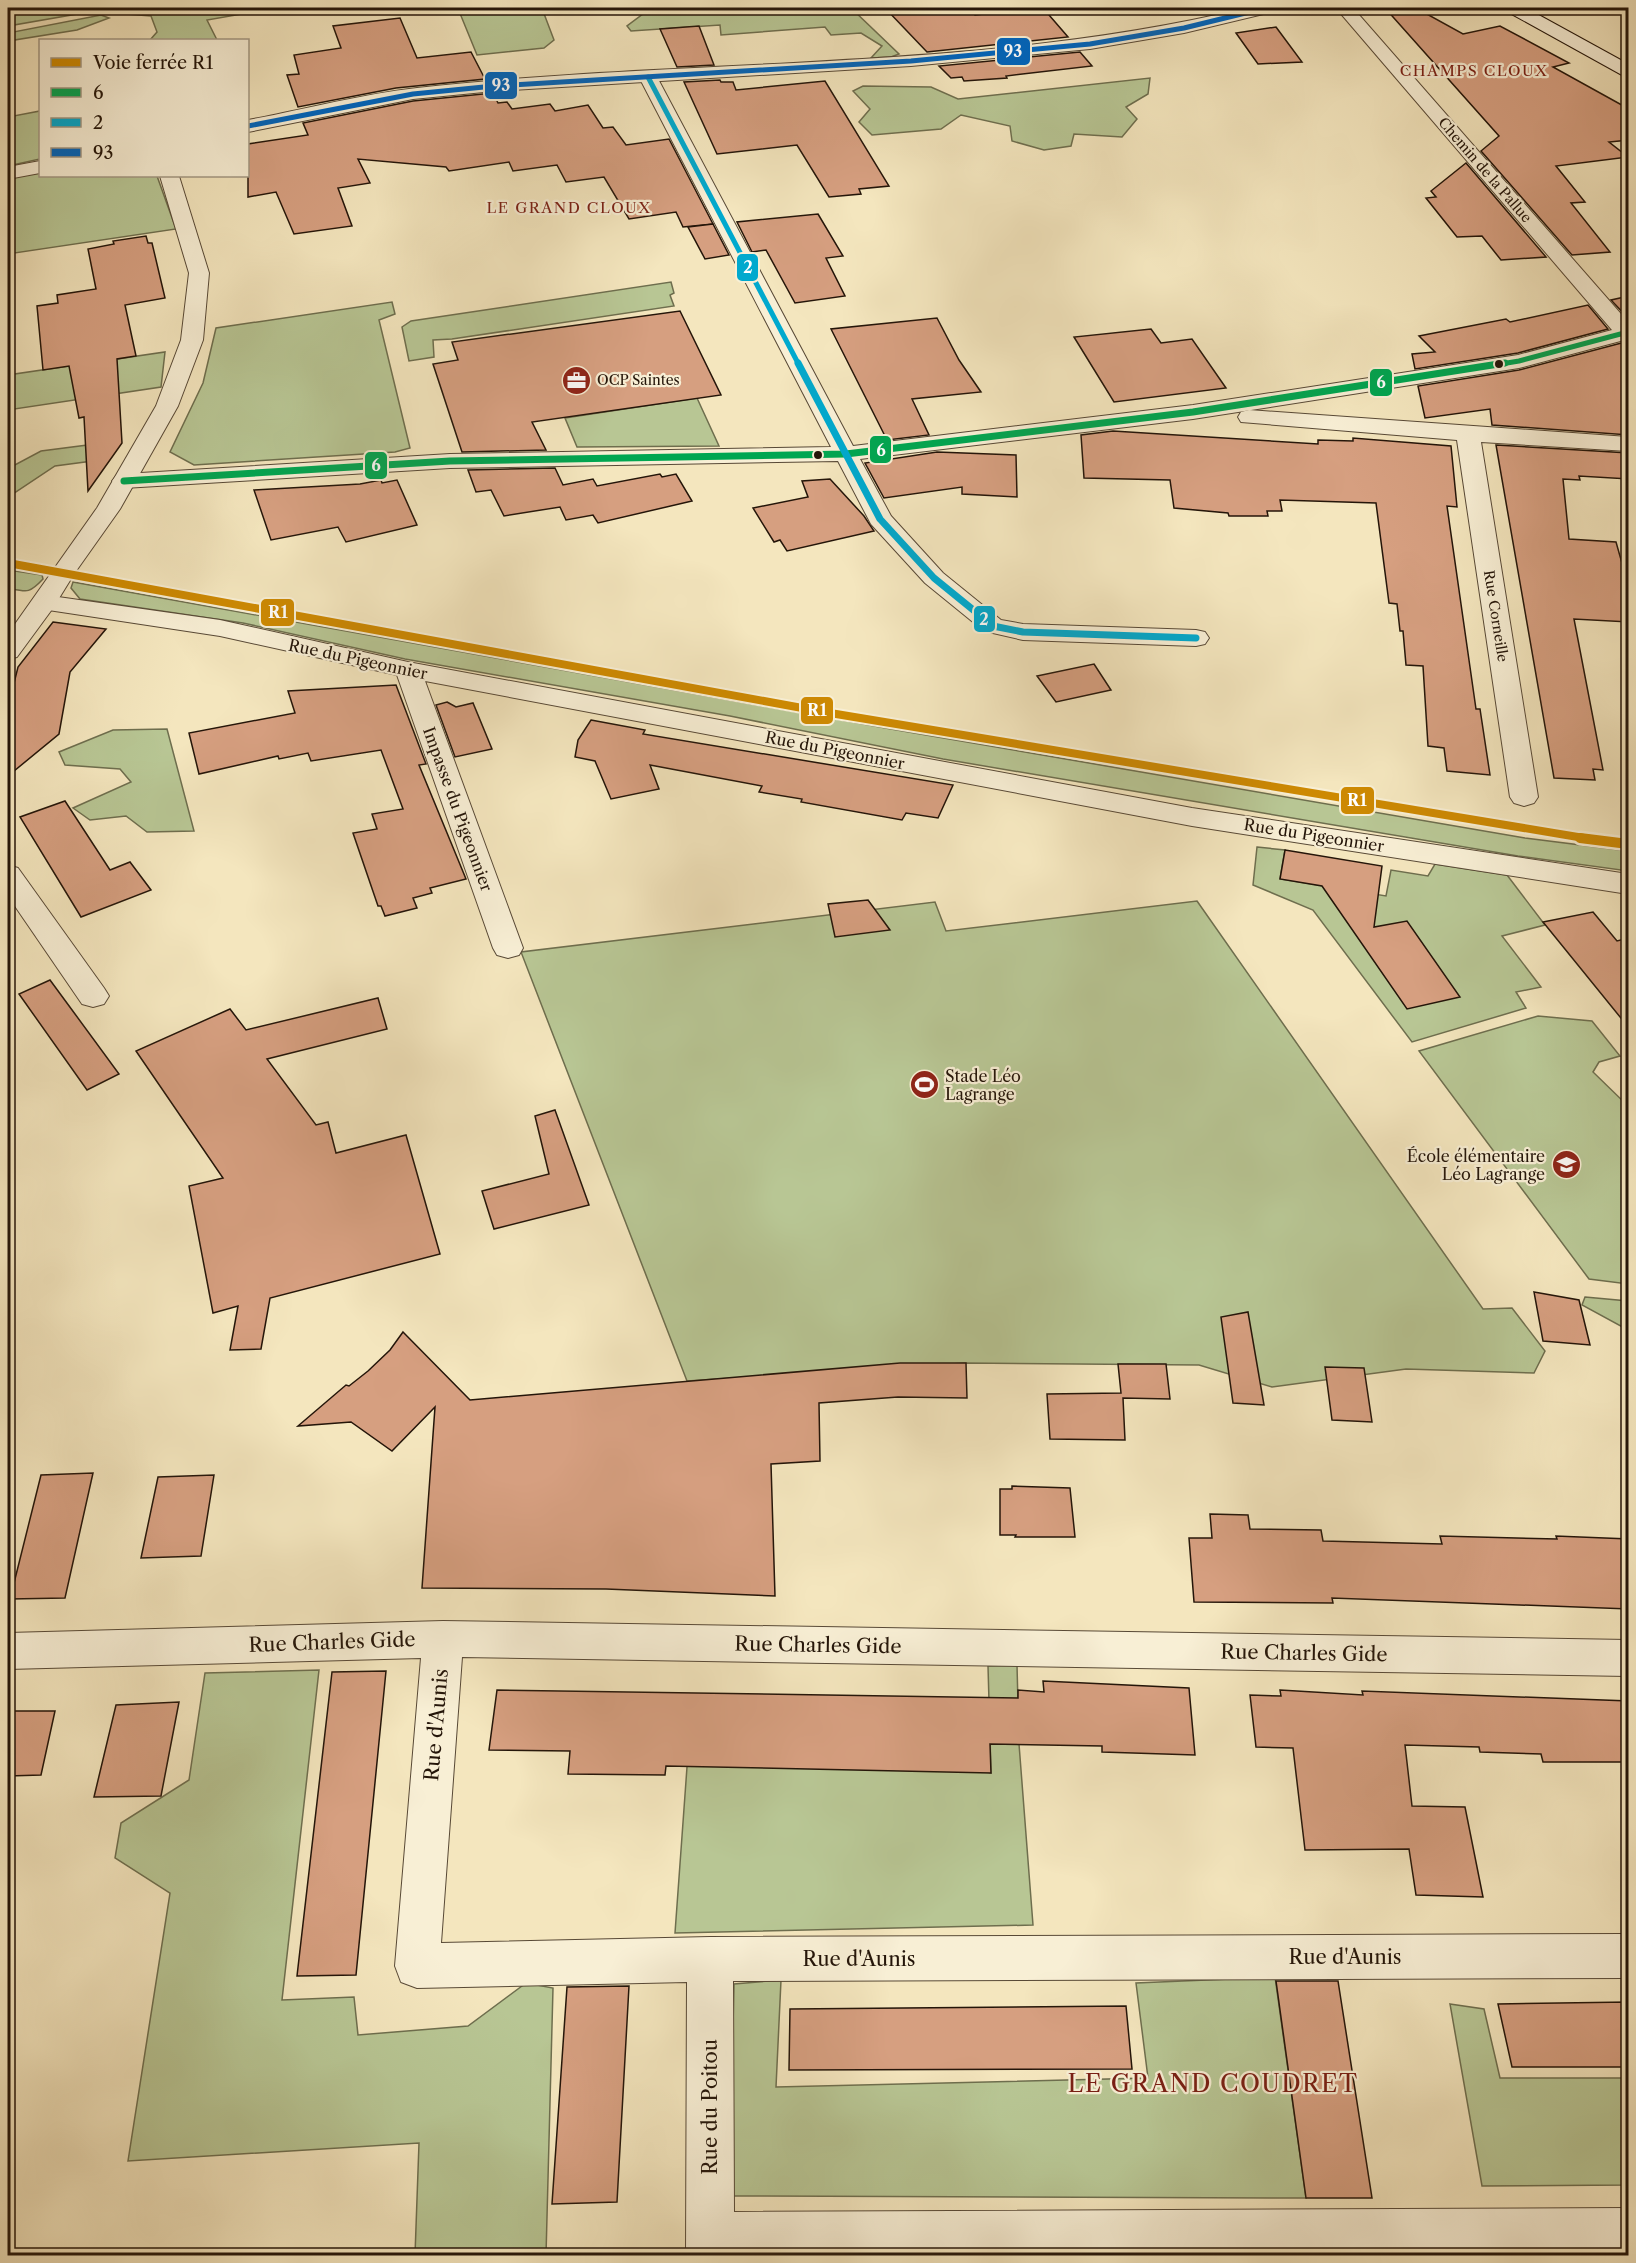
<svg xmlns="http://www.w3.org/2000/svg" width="1636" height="2263" font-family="'Libre Caslon Text',serif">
	<rect width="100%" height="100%" fill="#f4e6be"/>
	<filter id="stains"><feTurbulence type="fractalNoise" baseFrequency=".00333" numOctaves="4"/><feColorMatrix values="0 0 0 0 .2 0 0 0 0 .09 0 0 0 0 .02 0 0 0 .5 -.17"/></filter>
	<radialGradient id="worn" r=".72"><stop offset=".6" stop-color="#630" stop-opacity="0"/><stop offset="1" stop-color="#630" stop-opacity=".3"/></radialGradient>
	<g fill="#b8c694" stroke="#6e6e4e" stroke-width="1.5">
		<path d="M8,8H112L8,26Z"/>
		<path d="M146,8H276L207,20L217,40H150L157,32L151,16L126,14L123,11Z"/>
		<path d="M468,8L543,11L554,40L544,48L477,55L459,11Z"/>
		<path d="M651,8H851L899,54L891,57L871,58L882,46L861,33L831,35L825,27L721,35L720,25L631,31L627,26Z"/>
		<path d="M101,15L109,18L77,30L8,41V33Z"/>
		<path d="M1150,78L1148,94L1126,107L1137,119L1122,137L1074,134L1071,146L1044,150L1012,141L1010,126L961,115L941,129L872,135L859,122L870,109L853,91L863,86L931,87L958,99Z"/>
		<path d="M40,111V159L8,166V117Z"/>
		<path d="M40,172V176H157L176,229L8,254V178Z"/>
		<path d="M671,282L674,293L670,295L674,306L452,339L433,340L434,357L409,361L402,327L411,321Z"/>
		<path d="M392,302L395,314L379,320L410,448L395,452L194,465L170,452L203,383L216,328Z"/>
		<path d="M165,352L161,387L8,410V375Z"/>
		<path d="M697,398L719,446L577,447L565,418Z"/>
		<path d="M111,442L100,460L55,466L10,496L12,546L8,545V466H13L41,451Z"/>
		<path d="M8,570L42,575L43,579C29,594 27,592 8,588Z"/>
		<path d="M73,582L891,729L1525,838L1628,851V871L1518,856L943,759L730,716L405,659L243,623L80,599L71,588Z"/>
		<path d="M167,729L194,831L147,832L126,816L90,820L73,808L131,782L120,769L65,765L59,752L113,730Z"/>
		<path d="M1257,847L1285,850L1280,879L1386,896L1391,870L1428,876L1435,864L1507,875L1545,925L1502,936L1541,987L1516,992L1526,1008L1412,1042L1313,910L1253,885Z"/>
		<path d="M1197,901L1483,1309L1512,1308L1545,1351L1534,1373L1406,1369L1272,1387L1199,1365L966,1363L687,1381L521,952L935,902L946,931Z"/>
		<path d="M1538,1016L1592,1021L1620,1056L1599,1062L1593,1072L1628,1106V1284L1589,1279L1419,1051Z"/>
		<path d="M1585,1297L1628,1301V1330L1582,1305Z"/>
		<path d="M1017,1665L1019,1744L1033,1925L675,1933L692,1698L991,1773L988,1666Z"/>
		<path d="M319,1670L282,2000L354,1997L358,2035L468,2026L526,1983L553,1988L546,2255H415L419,2143L128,2161L170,1893L115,1858L121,1823L189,1780L205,1673Z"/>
		<path d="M1275,1977L1306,2198L729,2196L734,1984L781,1980L776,2087L1148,2078L1136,1983Z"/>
		<path d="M1450,2004L1484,2009L1500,2078H1628V2185L1482,2186Z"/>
	</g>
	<g fill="#d69f80" stroke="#241509" stroke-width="1.5">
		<path d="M885,8H970L975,15L1043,8L1068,37L927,52Z"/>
		<path d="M1385,8H1416L1463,34L1500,26L1569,63L1553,67L1629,109V140L1609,142L1628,157L1556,166L1585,202L1571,203L1610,252L1572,255L1481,151L1499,136Z"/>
		<path d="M400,18L417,58L471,52L485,79L396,88L298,107L287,75L299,74L294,55L341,48L333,26Z"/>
		<path d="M699,26L714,65L677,67L660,29Z"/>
		<path d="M1276,27L1302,62L1258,64L1236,33Z"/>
		<path d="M1080,52L1092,66L1006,76L1007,78L964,81L962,77L951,78L939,66Z"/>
		<path d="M720,80L721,82H733L736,90L825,81L889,186L859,189L861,194L829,197L797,145L717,154L684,82Z"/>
		<path d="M493,93L498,103L507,102L512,109L550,104L555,111L588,105L603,128L613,127L626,145L669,139L713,224L683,227L676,212L629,219L604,177L566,182L557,165L513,171L509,162L449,171L446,167L358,159L370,183L338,188L352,226L294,234L276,192L248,197V144L308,135L303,123L413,101Z"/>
		<path d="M1466,163L1546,257L1501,260L1482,236L1457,237L1426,198L1436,197L1431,191Z"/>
		<path d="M818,214L843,256L826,258L845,296L795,303L766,250L752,252L737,222Z"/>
		<path d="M713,224L729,255L705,259L688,227Z"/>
		<path d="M146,236L148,243H152L165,298L125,305L136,356L117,359L122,443L88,491L84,417L79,418L69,366L43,370L37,306L58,303L57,295L96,289L88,249L114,244L113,241Z"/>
		<path d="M1629,296V319L1611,300Z"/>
		<path d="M1588,305L1608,329L1518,353L1415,369L1412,354L1435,352L1419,336L1506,319L1510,322Z"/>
		<path d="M680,311L721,395L532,422L546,450L462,452L433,364L458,360L452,342Z"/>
		<path d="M937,318L959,360L981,392L912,399L929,435L887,440L831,329Z"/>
		<path d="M1151,329L1161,343L1192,339L1226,388L1114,402L1074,337Z"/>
		<path d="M1629,341V435L1492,425L1490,409L1425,418L1418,386L1519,370Z"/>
		<path d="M1113,431L1318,444V440L1353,441V438L1451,446L1457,507L1447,506L1476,709H1480L1490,775L1447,771L1444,748L1428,746L1423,666L1406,665L1403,631H1400L1397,604L1389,603L1376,503L1280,500L1282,511H1267L1268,516H1229L1228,513L1174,508L1170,480L1084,478L1081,435Z"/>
		<path d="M1496,445L1629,453V479L1579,476L1580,480L1563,479L1569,539L1616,542L1629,588V622L1574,619L1603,770L1593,769L1595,780L1554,778Z"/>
		<path d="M937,452L1016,455L1017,497L962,494V487L884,498L865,463Z"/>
		<path d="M555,468L563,485L593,479L597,486L660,474L662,477L676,474L692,501L598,523L593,515L566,520L560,507L504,516L491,490L476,492L468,470Z"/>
		<path d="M830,479L864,516L874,531L787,551L780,540L774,542L753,508L808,497L802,481Z"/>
		<path d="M381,480L382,483L397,480L417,525L346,542L338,527L271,540L254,490L360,484Z"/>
		<path d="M53,622L106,629L70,672L59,734L8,776V707L18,667Z"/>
		<path d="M1094,664L1111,690L1056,702L1037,676Z"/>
		<path d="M396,685L426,764L419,765L466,879L430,888L432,893L413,898L417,908L385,916L381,906H378L353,833L377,829L372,814L403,809L381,750L311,761L308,753L279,759L278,756L199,774L189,733L295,713L288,691Z"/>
		<path d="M447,702L456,707L473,703L492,749L455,757L436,705Z"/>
		<path d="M591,720L645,730L643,734L953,785L938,818L906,813L902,820L801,802L802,799L759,792L762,786L650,765L659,789L611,799L595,761L575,757L578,740Z"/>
		<path d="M65,801L110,870L130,862L151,890L81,917L20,817Z"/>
		<path d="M1285,850L1382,866L1374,927L1407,921L1460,997L1407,1009L1322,886L1280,879Z"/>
		<path d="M868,900L890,930L835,937L828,904Z"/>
		<path d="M1593,912L1617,941L1629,938V1028L1543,922Z"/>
		<path d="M50,980L75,1014L119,1074L87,1090L19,994Z"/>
		<path d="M378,998L387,1029L267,1059L316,1125L328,1122L336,1153L406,1135L440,1254L270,1298L261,1349L230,1350L238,1306L213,1313L189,1186L223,1178L136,1051L230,1009L246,1030Z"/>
		<path d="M555,1110L589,1205L494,1229L482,1191L549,1174L535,1116Z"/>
		<path d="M1534,1292L1579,1300L1590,1345L1543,1341Z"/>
		<path d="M1248,1312L1264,1405L1233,1403L1221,1317Z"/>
		<path d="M403,1332L470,1400L900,1363H966L967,1398L898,1397L819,1403L820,1461L771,1464L775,1596L606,1589L422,1588L435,1407L392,1451L351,1422L298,1426L346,1385L349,1386L368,1371L390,1350Z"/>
		<path d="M1118,1364H1166L1170,1399L1123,1398L1125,1440L1050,1439L1047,1394L1121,1393Z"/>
		<path d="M1325,1367L1364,1368L1372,1422L1332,1420Z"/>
		<path d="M93,1473L65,1598L10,1599L41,1475Z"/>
		<path d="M214,1475L201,1556L141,1558L158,1477Z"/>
		<path d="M1012,1486L1070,1488L1075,1537H1015L1016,1535H1000V1489H1012Z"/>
		<path d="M1210,1514L1248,1515L1250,1529L1321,1530L1323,1541L1442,1544L1440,1536L1557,1539L1556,1536L1629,1539V1609L1332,1598L1333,1603L1194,1602L1189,1538H1212Z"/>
		<path d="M386,1671L356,1975L297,1976L332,1672Z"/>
		<path d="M1043,1681L1189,1688L1195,1755L1102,1752V1746L990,1744L991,1773L666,1766L665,1775L568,1774L570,1751L489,1750L497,1690L1018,1698V1690L1044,1692Z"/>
		<path d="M1280,1690L1363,1695L1362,1691L1629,1701V1762H1543L1541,1754L1480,1752L1479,1747L1405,1745L1412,1806L1465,1807L1483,1897L1416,1895L1409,1849L1305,1850L1293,1748L1256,1747L1250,1695L1281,1696Z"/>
		<path d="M179,1702L161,1796L94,1797L116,1705Z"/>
		<path d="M8,1711H55L41,1775L8,1776Z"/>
		<path d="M1276,1981H1338L1372,2198H1306Z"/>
		<path d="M629,1986L617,2202L552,2204L567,1987Z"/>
		<path d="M1629,2002V2067H1512L1498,2004Z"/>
		<path d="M1126,2006L1132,2069L789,2070L790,2009Z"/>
	</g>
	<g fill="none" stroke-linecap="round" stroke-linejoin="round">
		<defs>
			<g id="minor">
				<path d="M1336,8H1353L1628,322V339L1519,368L1193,419L860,459L891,516L943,573L1001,620L1023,624L1196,630L1205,632L1209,638L1205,644L1196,646L1023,640L984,631L925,583L871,524L838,461L450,468L124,488L116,486L112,481L116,476L124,474L450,454L831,447L639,77L642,73H654L657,77L853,446L1193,405L1518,355L1612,330Z"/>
				<path d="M40,161V173L8,179V167Z"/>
				<path d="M1249,410L1628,437V451L1481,442L1538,797L1534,803L1524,806L1514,803L1510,797L1457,440L1241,422L1238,417L1241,412Z"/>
				<path d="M44,595L220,620L408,662L1192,808L1628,874V894L1192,826L425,681L523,948L519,955L508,958L497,955L493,948L397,675L220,636L35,608L31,603L35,598Z"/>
				<path d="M8,865L18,868L104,988L109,996L104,1004L93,1007L82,1004L8,896Z"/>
				<path d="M443,1621L1628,1640V1676L462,1657L441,1943L710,1937L1628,1934V1978L733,1981L734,2212L1628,2208V2256H686L687,1982L417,1988L401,1982L395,1966L421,1658L8,1669V1633Z"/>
			</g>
			<g id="tertiary">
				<path d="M1247,8H1275L1272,12L1184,33L1090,49L911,66L494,91L413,99L248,132V120C302,110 362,94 417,88C693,57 975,73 1247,8Z"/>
				<path d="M160,176H179L209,273L203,340L178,406L120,509L74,574L53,608L17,657L8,659V634L97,508L156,406L181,340L189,273Z"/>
			</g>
			<path id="secondary" d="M1505,8H1526L1628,64V76L1622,75L1508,12Z"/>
		</defs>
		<use href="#minor" stroke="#584936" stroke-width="2"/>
		<use href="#tertiary" stroke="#584936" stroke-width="2"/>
		<use href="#secondary" stroke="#241509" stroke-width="2"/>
		<use href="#minor" fill="#f8efd5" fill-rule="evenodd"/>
		<use href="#tertiary" fill="#f8efd5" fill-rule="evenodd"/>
		<use href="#secondary" fill="#f8efd5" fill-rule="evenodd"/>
		<defs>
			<path id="bus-1-far1" d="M1495,365L1519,361L1628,332"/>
			<path id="bus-1" d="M124,481L450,461L846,454L1193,412L1505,363"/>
			<path id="bus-2-far1" d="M648,77L799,365"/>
			<path id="bus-2" d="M798,363L880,519L934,578L993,626L1023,632L1196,638"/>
			<path id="bus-3" d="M248,126L413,94L494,86L911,61L1090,44L1184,28L1266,8"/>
		</defs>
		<use href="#bus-1-far1" stroke="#f8efd5" stroke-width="8"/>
		<use href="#bus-1" stroke="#f8efd5" stroke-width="10"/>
		<use href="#bus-2-far1" stroke="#f8efd5" stroke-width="8"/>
		<use href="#bus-2" stroke="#f8efd5" stroke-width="10"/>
		<use href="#bus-3" stroke="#f8efd5" stroke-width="8"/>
		<use href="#bus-1-far1" stroke="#00a651" stroke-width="5"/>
		<use href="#bus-1" stroke="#00a651" stroke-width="7"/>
		<use href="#bus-2-far1" stroke="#00a9ce" stroke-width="5"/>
		<use href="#bus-2" stroke="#00a9ce" stroke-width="7"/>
		<use href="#bus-3" stroke="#0065bd" stroke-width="5"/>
		<defs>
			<path id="rail-1-far1" d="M8,563L824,712L1590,839"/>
			<path id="rail-1" d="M1580,838L1628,844"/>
		</defs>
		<use href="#rail-1-far1" stroke="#f8efd5" stroke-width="12"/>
		<use href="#rail-1" stroke="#f8efd5" stroke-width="15"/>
		<use href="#rail-1-far1" stroke="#cd8902" stroke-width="8"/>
		<use href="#rail-1" stroke="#cd8902" stroke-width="10"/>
	</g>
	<defs>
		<symbol id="office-disc" viewBox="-11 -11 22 22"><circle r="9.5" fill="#8f2418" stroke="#f8efd5"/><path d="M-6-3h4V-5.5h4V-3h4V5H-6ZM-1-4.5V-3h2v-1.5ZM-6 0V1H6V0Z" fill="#fff"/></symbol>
		<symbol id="stadium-disc" viewBox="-11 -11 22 22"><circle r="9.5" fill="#8f2418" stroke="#f8efd5"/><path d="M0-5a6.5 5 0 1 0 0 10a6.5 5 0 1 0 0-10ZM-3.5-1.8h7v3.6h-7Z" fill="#fff"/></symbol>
		<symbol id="school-disc" viewBox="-11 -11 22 22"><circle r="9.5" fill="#8f2418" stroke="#f8efd5"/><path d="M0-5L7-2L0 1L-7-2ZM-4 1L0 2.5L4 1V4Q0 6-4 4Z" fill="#fff"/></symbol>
	</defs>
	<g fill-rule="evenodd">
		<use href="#office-disc" x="560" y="364" width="33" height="33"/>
		<use href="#stadium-disc" x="908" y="1068" width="33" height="33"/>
		<use href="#school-disc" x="1550" y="1148" width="33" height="33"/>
	</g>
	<g fill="#241509" stroke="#f8efd5" stroke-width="2">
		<circle cx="1499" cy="364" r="5"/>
		<circle cx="818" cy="455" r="5"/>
	</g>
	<g text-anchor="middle" stroke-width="4.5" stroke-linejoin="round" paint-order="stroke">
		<g font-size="14" fill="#241509" stroke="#f8efd5">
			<text transform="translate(1485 170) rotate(49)" y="5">Chemin de la Pallue</text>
			<text transform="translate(1496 616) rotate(81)" y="5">Rue Corneille</text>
		</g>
		<g font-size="14" fill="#241509" stroke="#f8efd5" text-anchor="start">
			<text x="597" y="385">OCP Saintes</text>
		</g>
		<g font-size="15" letter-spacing="1.5" fill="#7a1f14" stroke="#f8efd5">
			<text x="1474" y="76">CHAMPS CLOUX</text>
			<text x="569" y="213">LE GRAND CLOUX</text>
		</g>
		<g font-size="16" fill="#241509" stroke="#f8efd5">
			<text transform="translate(358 659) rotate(12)" y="6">Rue du Pigeonnier</text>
			<text transform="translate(835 750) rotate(11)" y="6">Rue du Pigeonnier</text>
			<text transform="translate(458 809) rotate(70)" y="6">Impasse du Pigeonnier</text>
			<text transform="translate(1314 835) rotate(9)" y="6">Rue du Pigeonnier</text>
		</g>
		<g font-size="16" fill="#241509" stroke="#f8efd5" text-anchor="start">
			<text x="945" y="1082">Stade Léo<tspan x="945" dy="18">Lagrange</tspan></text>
			<text x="1545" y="1162" text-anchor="end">École élémentaire<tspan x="1545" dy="18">Léo Lagrange</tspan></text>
		</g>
		<g font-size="20" fill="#241509" stroke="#f8efd5">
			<text transform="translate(332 1642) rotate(-2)" y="7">Rue Charles Gide</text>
			<text transform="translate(818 1645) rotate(1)" y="7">Rue Charles Gide</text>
			<text transform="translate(1304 1653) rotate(1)" y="7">Rue Charles Gide</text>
			<text transform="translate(436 1725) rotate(-85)" y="7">Rue d'Aunis</text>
			<text x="1345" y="1964">Rue d'Aunis</text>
			<text x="859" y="1966">Rue d'Aunis</text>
			<text transform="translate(710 2107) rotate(-90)" y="7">Rue du Poitou</text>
		</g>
		<g font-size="24" letter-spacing="1.5" fill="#7a1f14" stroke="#f8efd5">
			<text x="1213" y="2092">LE GRAND COUDRET</text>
		</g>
	</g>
	<g stroke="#f8efd5" stroke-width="2">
		<rect x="996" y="37" width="35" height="29" rx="6" fill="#0065bd"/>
		<rect x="484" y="71" width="34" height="29" rx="6" fill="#0065bd"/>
		<rect x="736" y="253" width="23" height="29" rx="6" fill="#00a9ce"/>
		<rect x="1369" y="368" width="24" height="29" rx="6" fill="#00a651"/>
		<rect x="869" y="435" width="23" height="29" rx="6" fill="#00a651"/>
		<rect x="364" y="451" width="24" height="29" rx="6" fill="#00a651"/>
		<rect x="260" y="598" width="35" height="29" rx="6" fill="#cd8902"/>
		<rect x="973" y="605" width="23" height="28" rx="6" fill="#00a9ce"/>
		<rect x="800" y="696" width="34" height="29" rx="6" fill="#cd8902"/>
		<rect x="1340" y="786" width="35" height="29" rx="6" fill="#cd8902"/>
	</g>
	<g font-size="16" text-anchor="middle" font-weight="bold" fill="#fff">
		<text x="1013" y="57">93</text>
		<text x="501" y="91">93</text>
		<text x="748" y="273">2</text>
		<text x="1381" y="388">6</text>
		<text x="881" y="456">6</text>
		<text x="376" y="471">6</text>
		<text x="278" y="618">R1</text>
		<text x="984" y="625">2</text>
		<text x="817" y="716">R1</text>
		<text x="1357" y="806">R1</text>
	</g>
	<rect width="1636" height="2263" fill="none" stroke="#f4e6be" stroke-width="30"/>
	<rect x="9" y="9" width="1618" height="2245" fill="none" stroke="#241509" stroke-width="3"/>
	<rect x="15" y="15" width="1606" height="2233" fill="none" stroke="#241509" stroke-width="1.5"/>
	<rect x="39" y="39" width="210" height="138" fill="#f8efd5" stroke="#a39883" stroke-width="1.5"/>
	<rect x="51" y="58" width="30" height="9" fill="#cd8902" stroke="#a39883" stroke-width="1.5"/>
	<text x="93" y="69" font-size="18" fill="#241509">Voie ferrée R1</text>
	<rect x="51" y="88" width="30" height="9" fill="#00a651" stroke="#a39883" stroke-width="1.5"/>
	<text x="93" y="99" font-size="18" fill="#241509">6</text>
	<rect x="51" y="118" width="30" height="9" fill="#00a9ce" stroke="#a39883" stroke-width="1.5"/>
	<text x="93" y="129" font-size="18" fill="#241509">2</text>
	<rect x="51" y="148" width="30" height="9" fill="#0065bd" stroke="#a39883" stroke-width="1.5"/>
	<text x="93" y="159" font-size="18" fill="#241509">93</text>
	<rect width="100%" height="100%" filter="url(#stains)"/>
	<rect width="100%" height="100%" fill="url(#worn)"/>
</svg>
